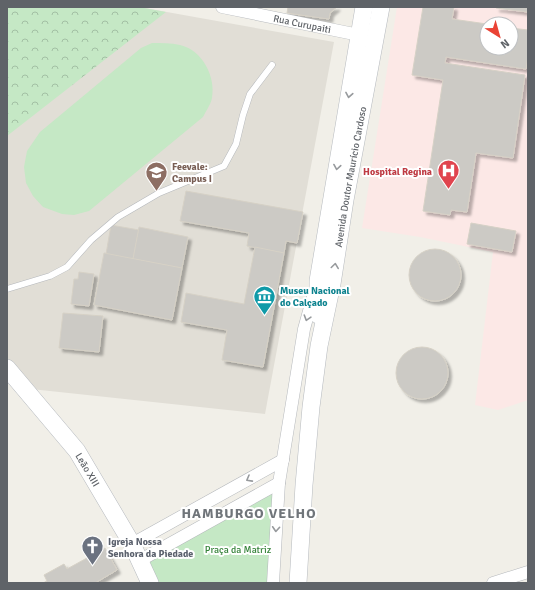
<svg xmlns="http://www.w3.org/2000/svg" width="535" height="590" font-family="Signika,sans-serif">
	<defs>
		<pattern id="forest-crowns" width="20" height="18" patternUnits="userSpaceOnUse"><rect width="20" height="18" fill="#c5e8c5"/><path d="M2 6a3 3 0 1 1 6 0M12 15a3 3 0 1 1 6 0" fill="none" stroke="#a3c0a4"/></pattern>
		<filter id="shadow"><feDropShadow dx="3.5" dy="3.5" stdDeviation="1" flood-color="#0004"/></filter>
	</defs>
	<rect width="100%" height="100%" fill="#f1efe8"/>
	<path fill="#e1ded6" d="M7,7H139L334,42L265,414L31,389L7,359Z"/>
	<path fill="#fce8e6" fill-rule="evenodd" d="M397,7H528V400L498,410L475,405L493,252L420,237L362,228ZM487,24H511V48H487Z"/>
	<g fill="#c5e8c5">
		<path d="M152,43C161,43 171,43 180,45C202,50 216,76 212,98C211,104 206,111 203,117L89,211L74,215L62,214L43,207L33,196L26,183L24,167L27,151L40,132L141,48Z"/>
		<path d="M275,489L271,583H154L144,563Z"/>
	</g>
	<path fill="url(#forest-crowns)" d="M7,7H139L166,12L7,136Z"/>
	<g fill="#cccac5" stroke="#d6d1c6" filter="url(#shadow)">
		<path d="M288,7H337L330,13L329,19L287,13Z"/>
		<path d="M423,7H454L452,19L487,24V48H511V28L528,30V56L526,69L446,57L445,63L525,75L513,158L476,153L467,212L451,210L450,215L423,211L443,80L412,75Z"/>
		<path d="M496,7H528V12L496,8Z"/>
		<path d="M186,191L303,212L297,243L286,241L284,253L247,246L249,233L180,221Z"/>
		<path d="M471,223L516,231L512,252L467,244Z"/>
		<path d="M111,225L139,230L133,259L106,254Z"/>
		<path d="M139,227L188,237L182,268L133,259Z"/>
		<path d="M255,247L284,253L263,367L222,360L227,330L181,322L186,293L244,304Z"/>
		<circle cx="435" cy="275" r="26"/>
		<path d="M104,253L182,268L172,320L94,305Z"/>
		<path d="M79,272L94,274L89,306L71,304L74,279H78Z"/>
		<path d="M63,313L103,316L99,352L59,348Z"/>
		<circle cx="422" cy="373" r="26"/>
		<path d="M105,548L117,570L95,583H43L47,581L44,575L64,564L67,569Z"/>
	</g>
	<g fill="none" stroke-linecap="round" stroke-linejoin="round">
		<defs>
			<path id="lane" d="M7,289L50,276L67,267L91,240L118,217L159,193L224,166L236,144L243,115L250,94L272,65"/>
			<g id="street">
				<path id="s1" d="M222,7L359,35"/>
				<path d="M132,544L283,460"/>
				<path d="M139,561L279,483"/>
				<path d="M273,583L279,483L304,329L314,293"/>
				<path d="M493,583L528,572"/>
			</g>
			<g id="secondary">
				<path d="M318,315V281L364,7"/>
				<path id="s2" d="M7,368L77,451L132,544L150,583"/>
				<path id="s3" d="M298,583L304,485L311,407L319,346L332,284L345,200L381,7"/>
			</g>
		</defs>
		<use href="#lane" stroke="#b5b8bc" stroke-width="7"/>
		<use href="#street" stroke="#b5b8bc" stroke-width="13"/>
		<use href="#secondary" stroke="#b6babf" stroke-width="18"/>
		<use href="#lane" stroke="#fff" stroke-width="6"/>
		<use href="#street" stroke="#fff" stroke-width="12"/>
		<use href="#secondary" stroke="#fff" stroke-width="17"/>
	</g>
	<defs><path id="oneway-chevron" d="M-2-3.5L2.5 0L-2 3.5" fill="none" stroke-width="1.6" stroke-linecap="round" stroke-linejoin="round"/></defs>
	<g stroke="#979a9d">
		<use href="#oneway-chevron" transform="translate(349 95) rotate(100)"/>
		<use href="#oneway-chevron" transform="translate(337 167) rotate(99)"/>
		<use href="#oneway-chevron" transform="translate(335 266) rotate(-82)"/>
		<use href="#oneway-chevron" transform="translate(307 318) rotate(107)"/>
		<use href="#oneway-chevron" transform="translate(249 479) rotate(151)"/>
		<use href="#oneway-chevron" transform="translate(276 529) rotate(94)"/>
	</g>
	<defs>
		<symbol id="hospital-pin" viewBox="-11 -11 22 30"><path d="M0 17L-7.5 6A9.5 9.5 0 1 1 7.5 6Z" fill="#e0444e" stroke="#fff"/><path d="M-5-5h3v3.5h4V-5h3V5h-3V1.5h-4V5h-3Z" fill="#fff"/></symbol>
		<symbol id="university-pin" viewBox="-11 -11 22 30"><path d="M0 17L-7.5 6A9.5 9.5 0 1 1 7.5 6Z" fill="#8d6e63" stroke="#fff"/><path d="M0-5L7-2L0 1L-7-2ZM-4 1L0 2.5L4 1V4Q0 6-4 4Z" fill="#fff"/></symbol>
		<symbol id="museum-pin" viewBox="-11 -11 22 30"><path d="M0 17L-7.5 6A9.5 9.5 0 1 1 7.5 6Z" fill="#0f9aa8" stroke="#fff"/><path d="M0-6L6-3V-2H-6V-3ZM-5-1h2V3h-2ZM-1-1h2V3h-2ZM3-1h2V3H3ZM-6 4H6V6H-6Z" fill="#fff"/></symbol>
		<symbol id="church-pin" viewBox="-11 -11 22 30"><path d="M0 17L-7.5 6A9.5 9.5 0 1 1 7.5 6Z" fill="#6b7280" stroke="#fff"/><path d="M-1.2-6h2.4v3.5h3.3v2.4h-3.3V6h-2.4V-.1h-3.3v-2.4h3.3Z" fill="#fff"/></symbol>
	</defs>
	<g fill-rule="evenodd">
		<use href="#hospital-pin" x="436" y="158" width="25" height="34"/>
		<use href="#university-pin" x="144" y="160" width="25" height="34"/>
		<use href="#museum-pin" x="252" y="284" width="25" height="34"/>
		<use href="#church-pin" x="80" y="534" width="25" height="34"/>
	</g>
	<g text-anchor="middle" stroke-width="4" stroke-linejoin="round" paint-order="stroke">
		<g font-size="10" fill="#5f6368" stroke="#fff">
			<text dy="4" stroke="none"><textPath href="#s1" startOffset="82">Rua Curupaiti</textPath></text>
			<text dy="4" stroke="none"><textPath href="#s3" startOffset="410">Avenida Doutor Maurício Cardoso</textPath></text>
			<text dy="4" stroke="none"><textPath href="#s2" startOffset="130">Leão XIII</textPath></text>
		</g>
		<g font-size="10" font-weight="bold" fill="#785e54" stroke="#fff" text-anchor="start">
			<text x="172" y="170">Feevale:<tspan x="172" dy="12">Campus I</tspan></text>
		</g>
		<g font-size="10" font-weight="bold" fill="#be3a42" stroke="#fff" text-anchor="end">
			<text x="432" y="175">Hospital Regina</text>
		</g>
		<g font-size="10" font-weight="bold" fill="#0d838f" stroke="#fff" text-anchor="start">
			<text x="280" y="294">Museu Nacional<tspan x="280" dy="12">do Calçado</tspan></text>
		</g>
		<g font-size="10" font-weight="bold" fill="#5b616d" stroke="#fff" text-anchor="start">
			<text x="108" y="545">Igreja Nossa<tspan x="108" dy="12">Senhora da Piedade</tspan></text>
		</g>
		<g font-size="10" fill="#348238" stroke="#fff">
			<text x="238" y="553">Praça da Matriz</text>
		</g>
		<g font-size="14" font-weight="bold" letter-spacing="1" fill="#70757a" stroke="#fff">
			<text x="249" y="518">HAMBURGO VELHO</text>
		</g>
	</g>
	<rect width="535" height="590" fill="none" stroke="#5f6368" stroke-width="16"/>
	<g transform="translate(499 36) rotate(143)"><circle r="19" fill="#ffffff" stroke="#bfc1c3"/>
	<path d="M0-3L7 15L0 10L-7 15Z" fill="#ea4335"/>
	<text y="-6" font-size="11" font-weight="bold" text-anchor="middle" fill="#5f6368">N</text>
	</g>
</svg>
